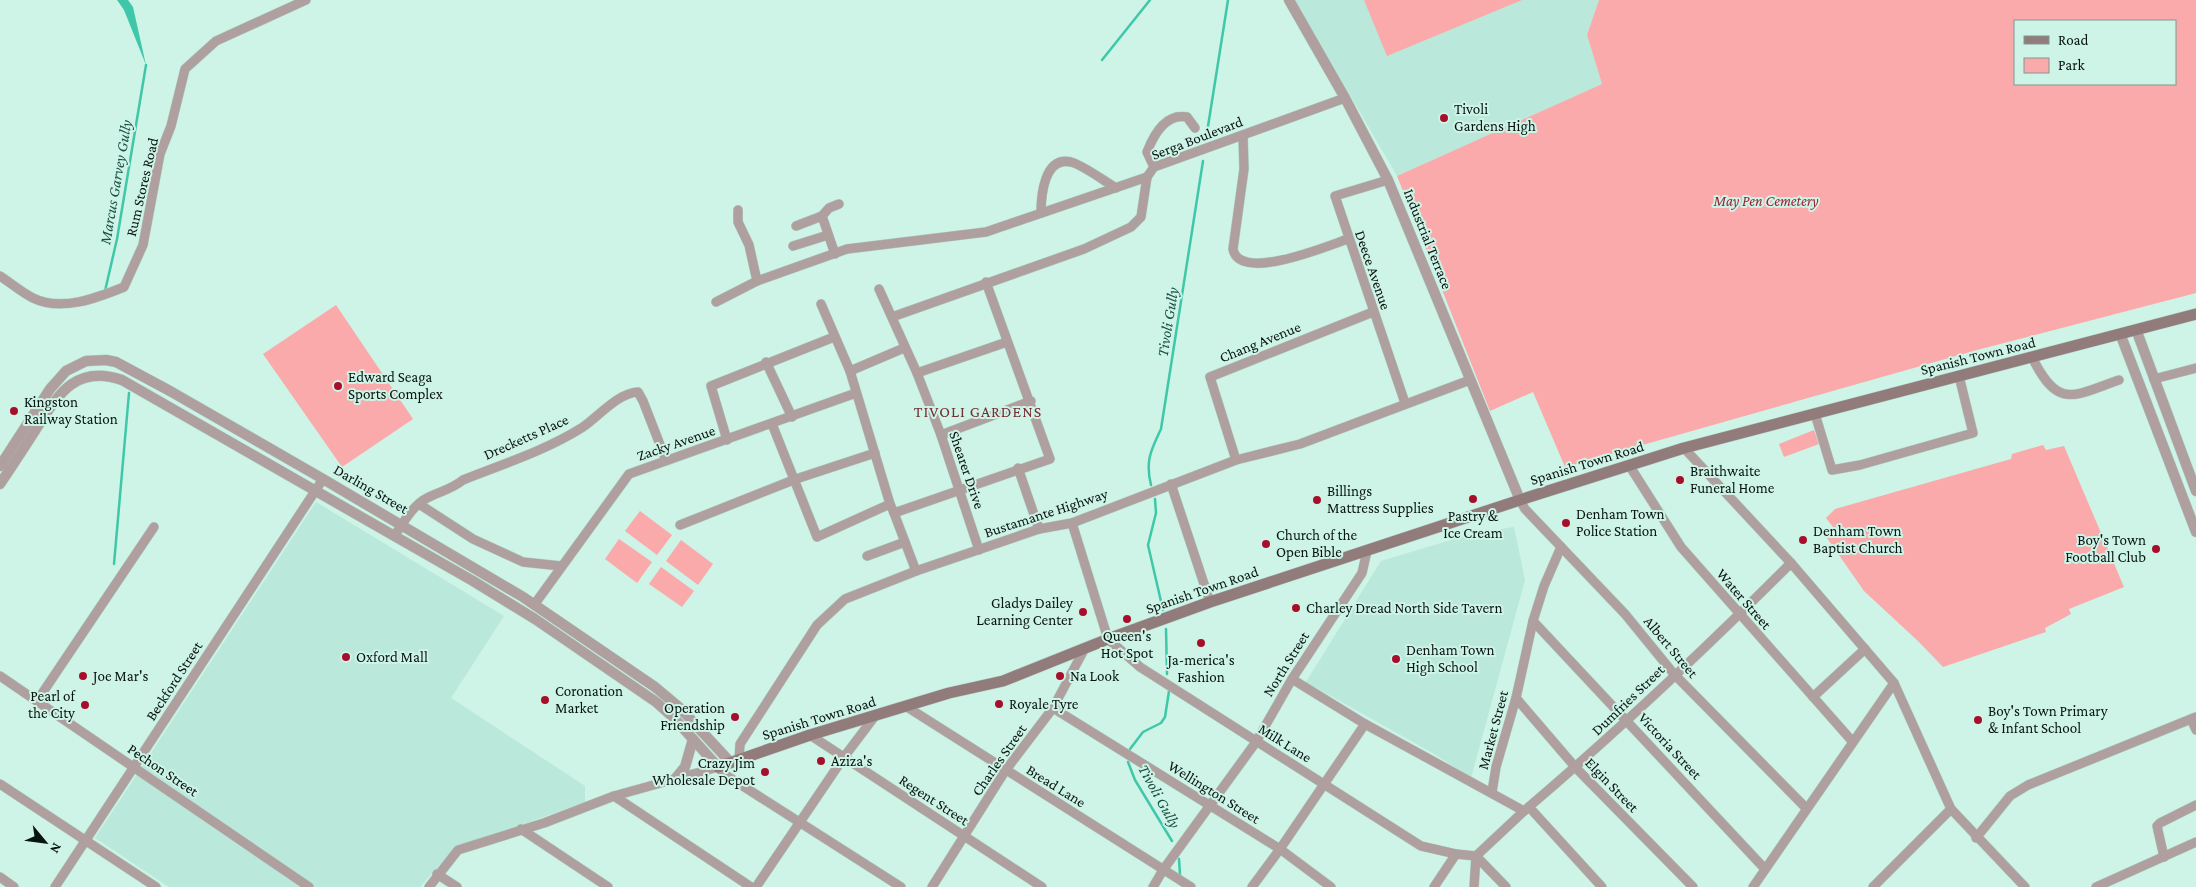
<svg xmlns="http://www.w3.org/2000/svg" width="2196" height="887" font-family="'Crimson Pro',serif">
	<rect width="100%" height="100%" fill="#cef3e7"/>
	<g fill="#bae8da">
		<path d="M1295,0H1599L1587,35L1602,84L1397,176Z"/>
		<path d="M316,502L504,616L451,698L585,786V802L454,849L420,887H169L95,838Z"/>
		<path d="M1514,527L1525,580L1471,778L1436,755L1306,682L1381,561L1471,534Z"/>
	</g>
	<g fill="#faaaaa" fill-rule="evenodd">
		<path d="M1364,0H1522L1387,56Z"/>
		<path d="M1599,0H2196V293L1977,350L1565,467L1533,392L1490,411L1397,176L1602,84L1587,35ZM2015,21H2175V84H2015Z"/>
		<path d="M336,305L413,419L342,467L263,354Z"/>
		<path d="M1814,430L1819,444L1784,457L1779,444Z"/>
		<path d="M2043,445L2046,450L2064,446L2124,587L2069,609L2071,614L2045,628L2046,632L1943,667L1919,642L1864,591L1827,538L1836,531L1826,518L1835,509L2011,459L2012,454Z"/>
		<path d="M640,511L672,535L657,555L625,531Z"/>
		<path d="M619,539L652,562L637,583L605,559Z"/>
		<path d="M681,540L713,564L698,585L666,561Z"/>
		<path d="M661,567L694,591L682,607L649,584Z"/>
	</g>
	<path fill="#3ec8a9" d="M117,0H128L133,7L146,65L124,10Z"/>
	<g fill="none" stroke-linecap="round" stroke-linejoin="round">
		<g stroke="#3ec8a9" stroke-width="2.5">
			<path d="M1102,60L1150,0"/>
			<path d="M1206,139L1228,0"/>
			<path d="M105,291L117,239L146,65"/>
			<path d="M1151,485C1145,461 1151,450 1161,429L1203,161"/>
			<path d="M1155,499L1156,513L1148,545L1163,610"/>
			<path d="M114,564L129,393"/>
			<path d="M1166,629L1167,674"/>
			<path d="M1130,749L1143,732L1161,723L1165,717L1169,691"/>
			<path d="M1128,762L1135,780L1172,841"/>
			<path d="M1179,859L1180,875"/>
		</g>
		<defs>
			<g id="minor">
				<path d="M1243,135L1244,169L1233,249C1239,283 1327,246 1348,239"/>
				<path d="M1154,167L1147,152C1154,134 1166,113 1187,117L1195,128"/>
				<path d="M1388,180L1335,196L1405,403"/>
				<path d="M738,210V222L749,245L757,281"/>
				<path d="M1041,213C1041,196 1044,156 1071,162C1083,165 1104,181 1116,188"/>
				<path d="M822,216L835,254"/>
				<path d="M796,226L822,216L829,208L839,204"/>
				<path d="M793,246L828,235"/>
				<path d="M0,276C11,283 21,292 33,298C61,312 97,298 124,287L143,245L160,154L171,126L185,69L216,41L306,0"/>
				<path d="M879,289L917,373L941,435L979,550"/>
				<path d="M716,302L757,281L847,249L986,232L1147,177"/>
				<path d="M821,304L850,371L890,504"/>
				<path d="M892,317L1084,249L1131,227L1141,217L1147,177L1154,167L1345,98"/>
				<path d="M2032,357C2058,410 2073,396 2119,380"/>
				<path d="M766,362L792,417"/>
				<path d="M850,371L904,348"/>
				<path d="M917,373L1007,342"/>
				<path d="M2154,379L2196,368"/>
				<path d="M1815,414L1832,470L1860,465L1973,433L1959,376"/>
				<path d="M772,424L817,537L890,504L894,513L1050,459L986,282"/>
				<path d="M941,435L1031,401"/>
				<path d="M727,440L711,386L834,337"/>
				<path d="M1684,448L1791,563L1894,683L1951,809L2025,887"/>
				<path d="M1236,460L1210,377L1373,312"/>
				<path d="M1629,465L1681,547L1852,741"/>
				<path d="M1018,468L1039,529"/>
				<path d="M1171,484L1210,602"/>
				<path d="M1520,500L1525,509L1625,614L1674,674L1806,808"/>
				<path d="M419,504L473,539L523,562L561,566"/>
				<path d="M894,513L916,571"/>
				<path d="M1072,523L1108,639L1140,667L1421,846L1456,854"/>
				<path d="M680,525L796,479L875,453"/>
				<path d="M395,535C403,523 413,505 427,498C439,492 452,489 463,480C503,464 547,450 583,427C599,416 618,393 638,392L643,401L666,460"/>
				<path d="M867,556L905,542"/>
				<path d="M534,605L629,474L856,393"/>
				<path d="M1533,621L1765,869"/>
				<path d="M0,676L309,887"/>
				<path d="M1292,679L1365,724L1524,811L1476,856L1474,887"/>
				<path d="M1813,697L1865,649"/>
				<path d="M1516,698L1576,768L1693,887"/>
				<path d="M37,701L154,527"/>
				<path d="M907,707L1191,887"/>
				<path d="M1053,708L1280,849L1331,887"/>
				<path d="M2191,719L2196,730"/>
				<path d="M810,735L1042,887"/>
				<path d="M739,760L740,744L817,625L845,599L916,571L1039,529L1072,523L1236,460L1300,444L1470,380"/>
				<path d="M0,784L156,887"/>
				<path d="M1492,792L1496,767L1516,698L1533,621L1544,586L1561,547"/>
				<path d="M614,796L751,887"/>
				<path d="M1529,807L1602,887"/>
				<path d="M1524,811C1617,732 1705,649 1791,563"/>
				<path d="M521,829L608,887"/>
				<path d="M1976,838L2010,796L2028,785L2196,717"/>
				<path d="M2164,857L2157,826L2160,823L2196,805"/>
				<path d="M437,874L457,887"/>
				<path d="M0,877L14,887"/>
				<path d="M55,887L323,479"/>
				<path d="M429,887L458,850L544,823L614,796L718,767L724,774L901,887"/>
				<path d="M756,887L844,757L875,716"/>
				<path d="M932,887L1005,771L1053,708L1085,648"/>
				<path d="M1153,887L1163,870L1256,742L1292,679L1362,573L1367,551"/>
				<path d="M1252,887L1280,849L1365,724"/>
				<path d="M1434,887L1456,854L1476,856L1506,887"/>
				<path d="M1753,887L1894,683"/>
				<path d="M1873,887L1951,809"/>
				<path d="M2096,887L2196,842"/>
			</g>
			<g id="tertiary">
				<path d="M1289,0L1345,98L1388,180L1520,500"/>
				<path d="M2137,332L2196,491"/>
				<path d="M2121,336L2196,532"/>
				<path d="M0,466L50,389L66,371L86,361L106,360L116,362L170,391L323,479L523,597L655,687L680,708L731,763"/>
				<path d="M0,484C12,466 24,448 36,429C58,395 75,364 122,380L473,581L535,619L656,702L674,718L718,767"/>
				<path d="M675,779L685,767L693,739"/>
			</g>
			<path id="secondary" d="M718,767L810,735L949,693L1003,681L1108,639L1210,602L1529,497L1684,448L2196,314"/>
		</defs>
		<use href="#minor" stroke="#aecfc5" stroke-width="10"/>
		<use href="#tertiary" stroke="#aecfc5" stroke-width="11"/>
		<use href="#secondary" stroke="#aecfc5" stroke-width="12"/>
		<use href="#minor" stroke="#af9f9f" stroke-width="9"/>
		<use href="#tertiary" stroke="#af9f9f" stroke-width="10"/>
		<use href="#secondary" stroke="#927b7b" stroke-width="11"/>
	</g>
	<g fill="#a70e2c" stroke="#cef3e7" stroke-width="2">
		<circle cx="1444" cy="118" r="5"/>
		<circle cx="338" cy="386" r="5"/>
		<circle cx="14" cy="411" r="5"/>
		<circle cx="1680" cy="480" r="5"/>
		<circle cx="1473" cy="499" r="5"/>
		<circle cx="1317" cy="500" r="5"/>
		<circle cx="1566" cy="523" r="5"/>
		<circle cx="1803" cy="540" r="5"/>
		<circle cx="1266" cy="544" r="5"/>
		<circle cx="2156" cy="549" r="5"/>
		<circle cx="1296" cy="608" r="5"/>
		<circle cx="1083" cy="612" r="5"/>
		<circle cx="1127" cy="619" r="5"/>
		<circle cx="1201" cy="643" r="5"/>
		<circle cx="346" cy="657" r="5"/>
		<circle cx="1396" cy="659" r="5"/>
		<circle cx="83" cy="676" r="5"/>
		<circle cx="1060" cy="676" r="5"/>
		<circle cx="545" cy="700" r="5"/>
		<circle cx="999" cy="704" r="5"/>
		<circle cx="85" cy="705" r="5"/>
		<circle cx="735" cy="717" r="5"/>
		<circle cx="1978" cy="720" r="5"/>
		<circle cx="821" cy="761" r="5"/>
		<circle cx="765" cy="772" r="5"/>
	</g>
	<g text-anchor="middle" stroke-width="4" stroke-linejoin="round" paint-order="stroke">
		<g font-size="15" fill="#071410" stroke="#cef3e7" text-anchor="start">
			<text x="1454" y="114">Tivoli<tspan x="1454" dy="17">Gardens High</tspan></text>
			<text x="348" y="382">Edward Seaga<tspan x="348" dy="17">Sports Complex</tspan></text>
			<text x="24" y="407">Kingston<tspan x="24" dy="17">Railway Station</tspan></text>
			<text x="1690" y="476">Braithwaite<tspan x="1690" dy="17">Funeral Home</tspan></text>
			<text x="1327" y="496">Billings<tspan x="1327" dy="17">Mattress Supplies</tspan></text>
			<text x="1576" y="519">Denham Town<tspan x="1576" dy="17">Police Station</tspan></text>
			<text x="1473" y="521" text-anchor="middle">Pastry &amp;<tspan x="1473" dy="17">Ice Cream</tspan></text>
			<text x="1813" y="536">Denham Town<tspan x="1813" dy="17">Baptist Church</tspan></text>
			<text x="1276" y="540">Church of the<tspan x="1276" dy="17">Open Bible</tspan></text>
			<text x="2146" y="545" text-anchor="end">Boy's Town<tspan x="2146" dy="17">Football Club</tspan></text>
			<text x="1073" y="608" text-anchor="end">Gladys Dailey<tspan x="1073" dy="17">Learning Center</tspan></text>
			<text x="1306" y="613">Charley Dread North Side Tavern</text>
			<text x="1127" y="641" text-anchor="middle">Queen's<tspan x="1127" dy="17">Hot Spot</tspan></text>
			<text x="1406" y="655">Denham Town<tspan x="1406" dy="17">High School</tspan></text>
			<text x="356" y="662">Oxford Mall</text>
			<text x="1201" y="665" text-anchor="middle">Ja-merica's<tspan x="1201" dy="17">Fashion</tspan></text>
			<text x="93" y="681">Joe Mar's</text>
			<text x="1070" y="681">Na Look</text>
			<text x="555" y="696">Coronation<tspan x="555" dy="17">Market</tspan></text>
			<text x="75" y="701" text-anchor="end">Pearl of<tspan x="75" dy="17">the City</tspan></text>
			<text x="1009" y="709">Royale Tyre</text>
			<text x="725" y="713" text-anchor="end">Operation<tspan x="725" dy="17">Friendship</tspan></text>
			<text x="1988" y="716">Boy's Town Primary<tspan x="1988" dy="17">&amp; Infant School</tspan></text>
			<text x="831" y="766">Aziza's</text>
			<text x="755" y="768" text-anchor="end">Crazy Jim<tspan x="755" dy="17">Wholesale Depot</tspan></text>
		</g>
		<g font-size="15" fill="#071410" stroke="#cef3e7">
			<text transform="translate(1197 138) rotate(-21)" y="5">Serga Boulevard</text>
			<text transform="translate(142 187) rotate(-77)" y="5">Rum Stores Road</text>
			<text transform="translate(1428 239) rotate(68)" y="5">Industrial Terrace</text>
			<text transform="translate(1373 270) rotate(71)" y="5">Deece Avenue</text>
			<text transform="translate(1260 342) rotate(-22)" y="5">Chang Avenue</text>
			<text transform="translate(1978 356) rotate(-14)" y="5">Spanish Town Road</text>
			<text transform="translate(526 437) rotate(-24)" y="5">Drecketts Place</text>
			<text transform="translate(676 443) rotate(-19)" y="5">Zacky Avenue</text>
			<text transform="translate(1587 463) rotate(-17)" y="5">Spanish Town Road</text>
			<text transform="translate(967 470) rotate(71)" y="5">Shearer Drive</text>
			<text transform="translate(371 489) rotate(30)" y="5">Darling Street</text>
			<text transform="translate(1046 513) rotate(-18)" y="5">Bustamante Highway</text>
			<text transform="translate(1202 590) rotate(-19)" y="5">Spanish Town Road</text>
			<text transform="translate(1744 599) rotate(49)" y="5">Water Street</text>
			<text transform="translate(1671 647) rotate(50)" y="5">Albert Street</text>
			<text transform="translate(1286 664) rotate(-58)" y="5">North Street</text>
			<text transform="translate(174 681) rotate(-57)" y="5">Beckford Street</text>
			<text transform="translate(1628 700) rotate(-44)" y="5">Dumfries Street</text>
			<text transform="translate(819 718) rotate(-17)" y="5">Spanish Town Road</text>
			<text transform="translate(1493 730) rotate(-75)" y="5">Market Street</text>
			<text transform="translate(1285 743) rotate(32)" y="5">Milk Lane</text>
			<text transform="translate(1670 746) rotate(47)" y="5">Victoria Street</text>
			<text transform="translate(999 760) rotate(-55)" y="5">Charles Street</text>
			<text transform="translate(163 770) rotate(34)" y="5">Pechon Street</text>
			<text transform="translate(1612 785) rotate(46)" y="5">Elgin Street</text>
			<text transform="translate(1056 786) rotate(32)" y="5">Bread Lane</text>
			<text transform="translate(1214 792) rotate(32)" y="5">Wellington Street</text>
			<text transform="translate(934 800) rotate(33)" y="5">Regent Street</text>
		</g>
		<g font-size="15" font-style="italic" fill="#9b2130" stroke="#cef3e7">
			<text x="1766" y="206">May Pen Cemetery</text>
		</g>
		<g font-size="16" font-style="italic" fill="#175042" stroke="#cef3e7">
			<text transform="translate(115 182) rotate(-80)" y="6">Marcus Garvey Gully</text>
			<text transform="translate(1167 322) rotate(-81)" y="6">Tivoli Gully</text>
			<text transform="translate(1160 796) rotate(61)" y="6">Tivoli Gully</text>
		</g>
		<g font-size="16" letter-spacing="1" fill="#752e32" stroke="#cef3e7">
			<text x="978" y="417">TIVOLI GARDENS</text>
		</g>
	</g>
	<rect x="2014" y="20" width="162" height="65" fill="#cef3e7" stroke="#7e9a91"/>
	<rect x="2024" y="36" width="25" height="8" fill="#927b7b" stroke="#7e9a91"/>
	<text x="2058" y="45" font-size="15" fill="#071410">Road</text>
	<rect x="2024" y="58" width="25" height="15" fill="#faaaaa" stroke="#7e9a91"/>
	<text x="2058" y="70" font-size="15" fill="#071410">Park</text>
	<g transform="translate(45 842) rotate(119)" stroke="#cef3e7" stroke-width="4" paint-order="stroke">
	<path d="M0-4L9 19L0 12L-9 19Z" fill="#071410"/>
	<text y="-8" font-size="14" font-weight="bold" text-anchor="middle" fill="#071410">N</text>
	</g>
</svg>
